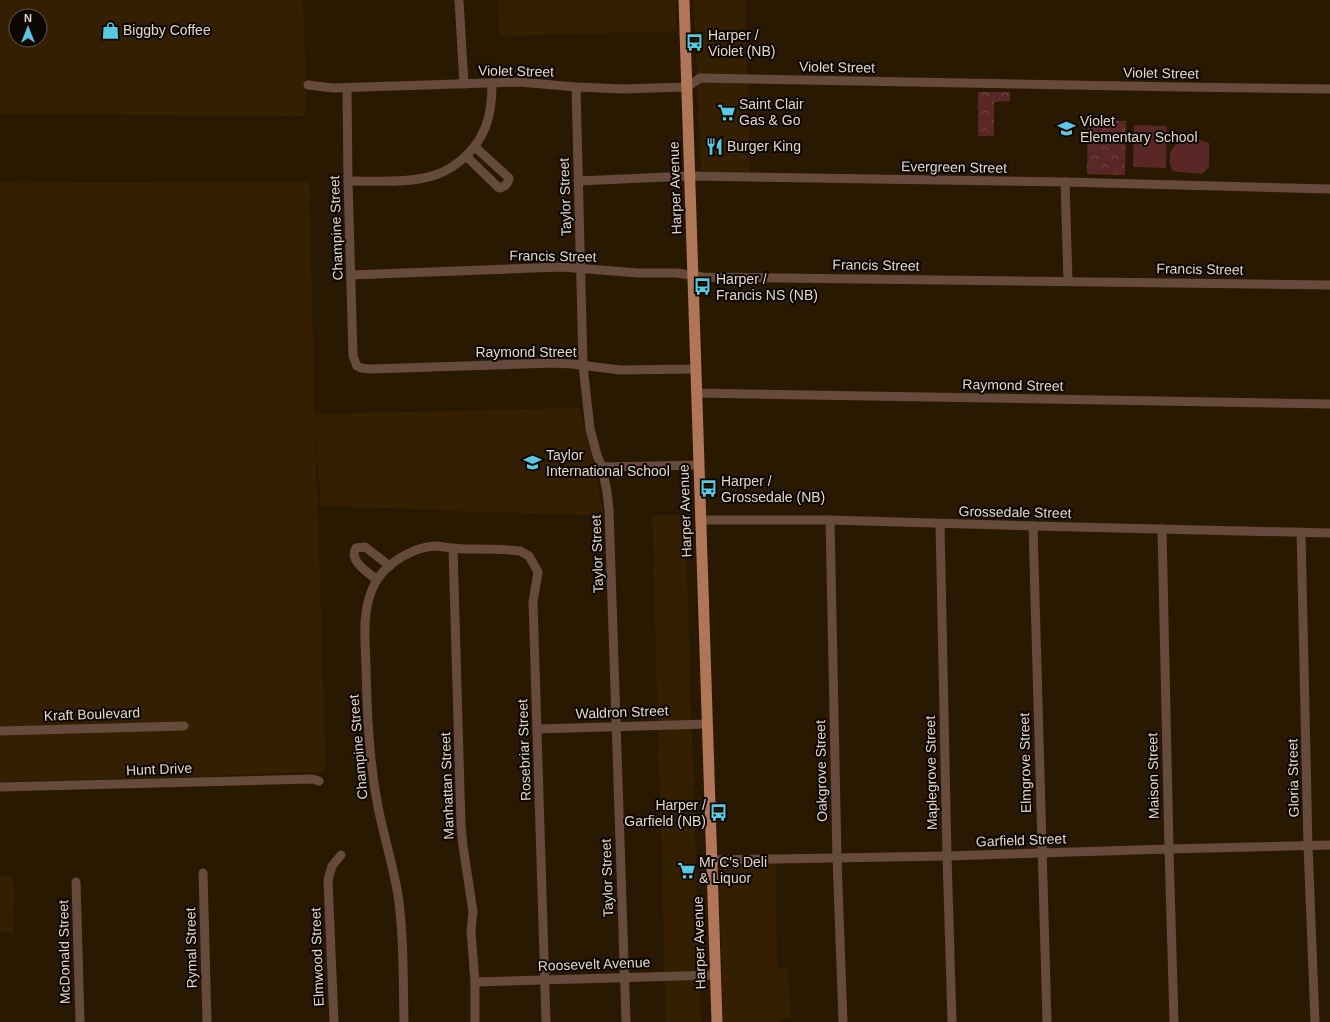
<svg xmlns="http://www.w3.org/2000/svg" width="1330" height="1022" font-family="Arial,sans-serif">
	<defs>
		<pattern id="forest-crowns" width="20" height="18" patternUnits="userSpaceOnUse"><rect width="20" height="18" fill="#5a2727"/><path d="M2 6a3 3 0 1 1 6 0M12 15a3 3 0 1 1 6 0" fill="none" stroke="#714645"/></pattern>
	</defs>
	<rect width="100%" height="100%" fill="#291900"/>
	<g fill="#341f00" fill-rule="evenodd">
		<path d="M0,0H303L306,80L305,116L0,114ZM16,16H40V40H16Z"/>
		<path d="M498,0H676L677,31L499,36Z"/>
		<path d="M694,0H745L750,172L701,171Z"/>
		<path d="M309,182L315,414L579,408L594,463L604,516L321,506L315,428L326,772L0,782V183Z"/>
		<path d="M652,515H685L701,1022H666Z"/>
		<path d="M776,863L777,967L788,968L791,1018L781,1019L780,1022H723L719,864Z"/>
		<path d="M0,876H13L14,932L0,933Z"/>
	</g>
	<g fill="#5a2727">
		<path d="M1134,125L1167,126L1166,168L1133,167Z"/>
		<path d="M1184,138H1194L1209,143V167L1202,174L1172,171C1167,154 1169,149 1184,138Z"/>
	</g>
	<g fill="url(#forest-crowns)">
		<path d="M978,92H1010V101L994,102V136H978Z"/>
		<path d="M1088,120L1126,121L1125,175L1087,174Z"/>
	</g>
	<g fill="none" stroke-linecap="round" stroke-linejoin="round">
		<g stroke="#664a3b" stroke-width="9">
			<path d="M459,0L464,84"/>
			<path d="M308,85L333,88L519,82L576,87L623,89L687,87L700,78L1180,87L1330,89"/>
			<path d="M576,87L583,365L590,429L597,455L602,467L607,492L609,510L626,1022"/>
			<path d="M347,88L348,181L353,356L357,366L361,368L370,369L553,363L572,364L620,370L696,369"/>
			<path d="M466,156L499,188C505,187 508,184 509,178L475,147"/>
			<path d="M348,181C373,181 399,183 424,178C451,173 475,153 485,128C491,114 492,98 492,83"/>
			<path d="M578,181L690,176L1065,182L1330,189"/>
			<path d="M1065,182L1068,281"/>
			<path d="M351,275L561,267L639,273H677L703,277L1330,285"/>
			<path d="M696,393L1330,404"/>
			<path d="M602,467L699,465"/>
			<path d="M700,520H830L1033,526L1330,533"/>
			<path d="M830,520L837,858L843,1022"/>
			<path d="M940,524L947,856L952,1022"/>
			<path d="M1033,526L1047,1022"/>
			<path d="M1162,529L1169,849L1174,1022"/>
			<path d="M1301,532L1308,846L1315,1022"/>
			<path d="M453,548L461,826L463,846L473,912L471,931L475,982V1022"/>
			<path d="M377,580C369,573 348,561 356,548L365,547L390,566"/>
			<path d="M537,729L708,724"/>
			<path d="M0,731L184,726"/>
			<path d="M0,787L312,779L319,781"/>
			<path d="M712,860L947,856L1169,849L1330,845"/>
			<path d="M203,873L207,1022"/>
			<path d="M76,882L80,1022"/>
			<path d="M475,982L715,975"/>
			<path d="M334,1022L328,880L332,866L341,855"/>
			<path d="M404,1022C403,980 404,937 398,895C393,865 384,837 378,807C369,760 367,713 366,666C365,637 361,606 377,580C388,562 414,547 435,546C441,546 447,548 453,548C459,549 465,549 471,549C487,549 504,549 520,551L529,556L538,572L533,602L546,1022"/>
		</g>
		<path stroke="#b07657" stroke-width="11" d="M684,0L717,1022"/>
	</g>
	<defs>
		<symbol id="shop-bare" viewBox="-9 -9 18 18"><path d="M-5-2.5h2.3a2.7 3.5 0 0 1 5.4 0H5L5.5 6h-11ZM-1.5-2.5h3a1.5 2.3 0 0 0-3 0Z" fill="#57c9e2" stroke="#0c0601" stroke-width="2.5" paint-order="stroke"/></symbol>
		<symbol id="bus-bare" viewBox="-9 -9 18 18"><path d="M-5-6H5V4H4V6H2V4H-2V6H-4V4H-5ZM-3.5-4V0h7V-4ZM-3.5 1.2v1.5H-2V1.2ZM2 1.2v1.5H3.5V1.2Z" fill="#57c9e2" stroke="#0c0601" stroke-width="2.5" paint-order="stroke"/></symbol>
		<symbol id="supermarket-bare" viewBox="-9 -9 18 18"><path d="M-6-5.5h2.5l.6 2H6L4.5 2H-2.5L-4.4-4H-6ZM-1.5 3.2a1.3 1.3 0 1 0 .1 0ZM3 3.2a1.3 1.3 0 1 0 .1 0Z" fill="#57c9e2" stroke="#0c0601" stroke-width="2.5" paint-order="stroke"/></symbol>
		<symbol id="school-bare" viewBox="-9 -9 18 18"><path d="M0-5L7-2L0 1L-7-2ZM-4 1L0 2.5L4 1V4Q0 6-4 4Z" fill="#57c9e2" stroke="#0c0601" stroke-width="2.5" paint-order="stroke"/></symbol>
		<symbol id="restaurant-bare" viewBox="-9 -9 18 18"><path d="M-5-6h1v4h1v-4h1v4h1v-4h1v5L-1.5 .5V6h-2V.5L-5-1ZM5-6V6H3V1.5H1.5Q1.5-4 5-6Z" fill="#57c9e2" stroke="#0c0601" stroke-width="2.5" paint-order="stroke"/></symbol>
	</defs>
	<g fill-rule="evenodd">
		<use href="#shop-bare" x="98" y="18" width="25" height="25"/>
		<use href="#bus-bare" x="682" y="30" width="25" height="25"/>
		<use href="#supermarket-bare" x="714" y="100" width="25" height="25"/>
		<use href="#school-bare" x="1054" y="116" width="25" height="25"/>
		<use href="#restaurant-bare" x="702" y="134" width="25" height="25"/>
		<use href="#bus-bare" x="690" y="274" width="25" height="25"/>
		<use href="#school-bare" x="520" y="450" width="25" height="25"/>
		<use href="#bus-bare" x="696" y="476" width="25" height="25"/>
		<use href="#bus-bare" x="706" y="800" width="25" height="25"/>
		<use href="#supermarket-bare" x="674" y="858" width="25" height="25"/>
	</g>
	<g text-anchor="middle" stroke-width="4" stroke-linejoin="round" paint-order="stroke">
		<g font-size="14" fill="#e1d6c7" stroke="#0c0601" text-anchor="start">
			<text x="123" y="35">Biggby Coffee</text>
			<text x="708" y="40">Harper /<tspan x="708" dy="16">Violet (NB)</tspan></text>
			<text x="739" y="109">Saint Clair<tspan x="739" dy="16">Gas &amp; Go</tspan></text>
			<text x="1080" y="126">Violet<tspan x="1080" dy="16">Elementary School</tspan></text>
			<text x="727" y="151">Burger King</text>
			<text x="716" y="284">Harper /<tspan x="716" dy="16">Francis NS (NB)</tspan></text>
			<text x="546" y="460">Taylor<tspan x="546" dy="16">International School</tspan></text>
			<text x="721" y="486">Harper /<tspan x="721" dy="16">Grossedale (NB)</tspan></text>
			<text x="706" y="810" text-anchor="end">Harper /<tspan x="706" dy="16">Garfield (NB)</tspan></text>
			<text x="699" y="867">Mr C's Deli<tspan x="699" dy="16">&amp; Liquor</tspan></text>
		</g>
		<g font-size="14" fill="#e1d6c7" stroke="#0c0601">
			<text transform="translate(837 67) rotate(1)" y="5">Violet Street</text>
			<text transform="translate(516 71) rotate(1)" y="5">Violet Street</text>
			<text transform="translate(1161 73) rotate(1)" y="5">Violet Street</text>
			<text transform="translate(954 167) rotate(1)" y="5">Evergreen Street</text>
			<text transform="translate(675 188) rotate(-92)" y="5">Harper Avenue</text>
			<text transform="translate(565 197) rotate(-92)" y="5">Taylor Street</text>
			<text transform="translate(336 228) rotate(-92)" y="5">Champine Street</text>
			<text transform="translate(553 256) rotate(1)" y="5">Francis Street</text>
			<text transform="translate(876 265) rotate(1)" y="5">Francis Street</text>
			<text transform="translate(1200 269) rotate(1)" y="5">Francis Street</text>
			<text x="526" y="357">Raymond Street</text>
			<text transform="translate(1013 385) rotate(1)" y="5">Raymond Street</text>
			<text transform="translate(685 511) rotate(-92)" y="5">Harper Avenue</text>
			<text transform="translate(1015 512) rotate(1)" y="5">Grossedale Street</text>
			<text transform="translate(597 554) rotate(-92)" y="5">Taylor Street</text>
			<text transform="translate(622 712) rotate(-2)" y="5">Waldron Street</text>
			<text transform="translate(92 714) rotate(-2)" y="5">Kraft Boulevard</text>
			<text transform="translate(358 747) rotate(-95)" y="5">Champine Street</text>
			<text transform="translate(524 750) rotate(-92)" y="5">Rosebriar Street</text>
			<text transform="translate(1025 763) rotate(-91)" y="5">Elmgrove Street</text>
			<text transform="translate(159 769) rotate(-2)" y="5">Hunt Drive</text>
			<text transform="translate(821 771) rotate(-91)" y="5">Oakgrove Street</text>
			<text transform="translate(931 773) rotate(-91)" y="5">Maplegrove Street</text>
			<text transform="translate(1153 776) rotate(-91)" y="5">Maison Street</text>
			<text transform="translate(1293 778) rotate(-91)" y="5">Gloria Street</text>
			<text transform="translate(447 786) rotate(-92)" y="5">Manhattan Street</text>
			<text transform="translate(1021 840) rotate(-2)" y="5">Garfield Street</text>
			<text transform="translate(607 878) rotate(-92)" y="5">Taylor Street</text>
			<text transform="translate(699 943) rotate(-92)" y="5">Harper Avenue</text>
			<text transform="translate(191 948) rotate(-91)" y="5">Rymal Street</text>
			<text transform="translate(64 952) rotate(-91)" y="5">McDonald Street</text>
			<text transform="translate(317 957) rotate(-92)" y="5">Elmwood Street</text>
			<text transform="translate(594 964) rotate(-2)" y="5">Roosevelt Avenue</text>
		</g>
	</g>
	<g transform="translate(28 28)"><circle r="19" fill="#0c0601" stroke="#615950"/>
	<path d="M0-3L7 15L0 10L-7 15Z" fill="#57c9e2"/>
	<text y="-6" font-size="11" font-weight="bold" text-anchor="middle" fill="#e1d6c7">N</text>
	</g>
</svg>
